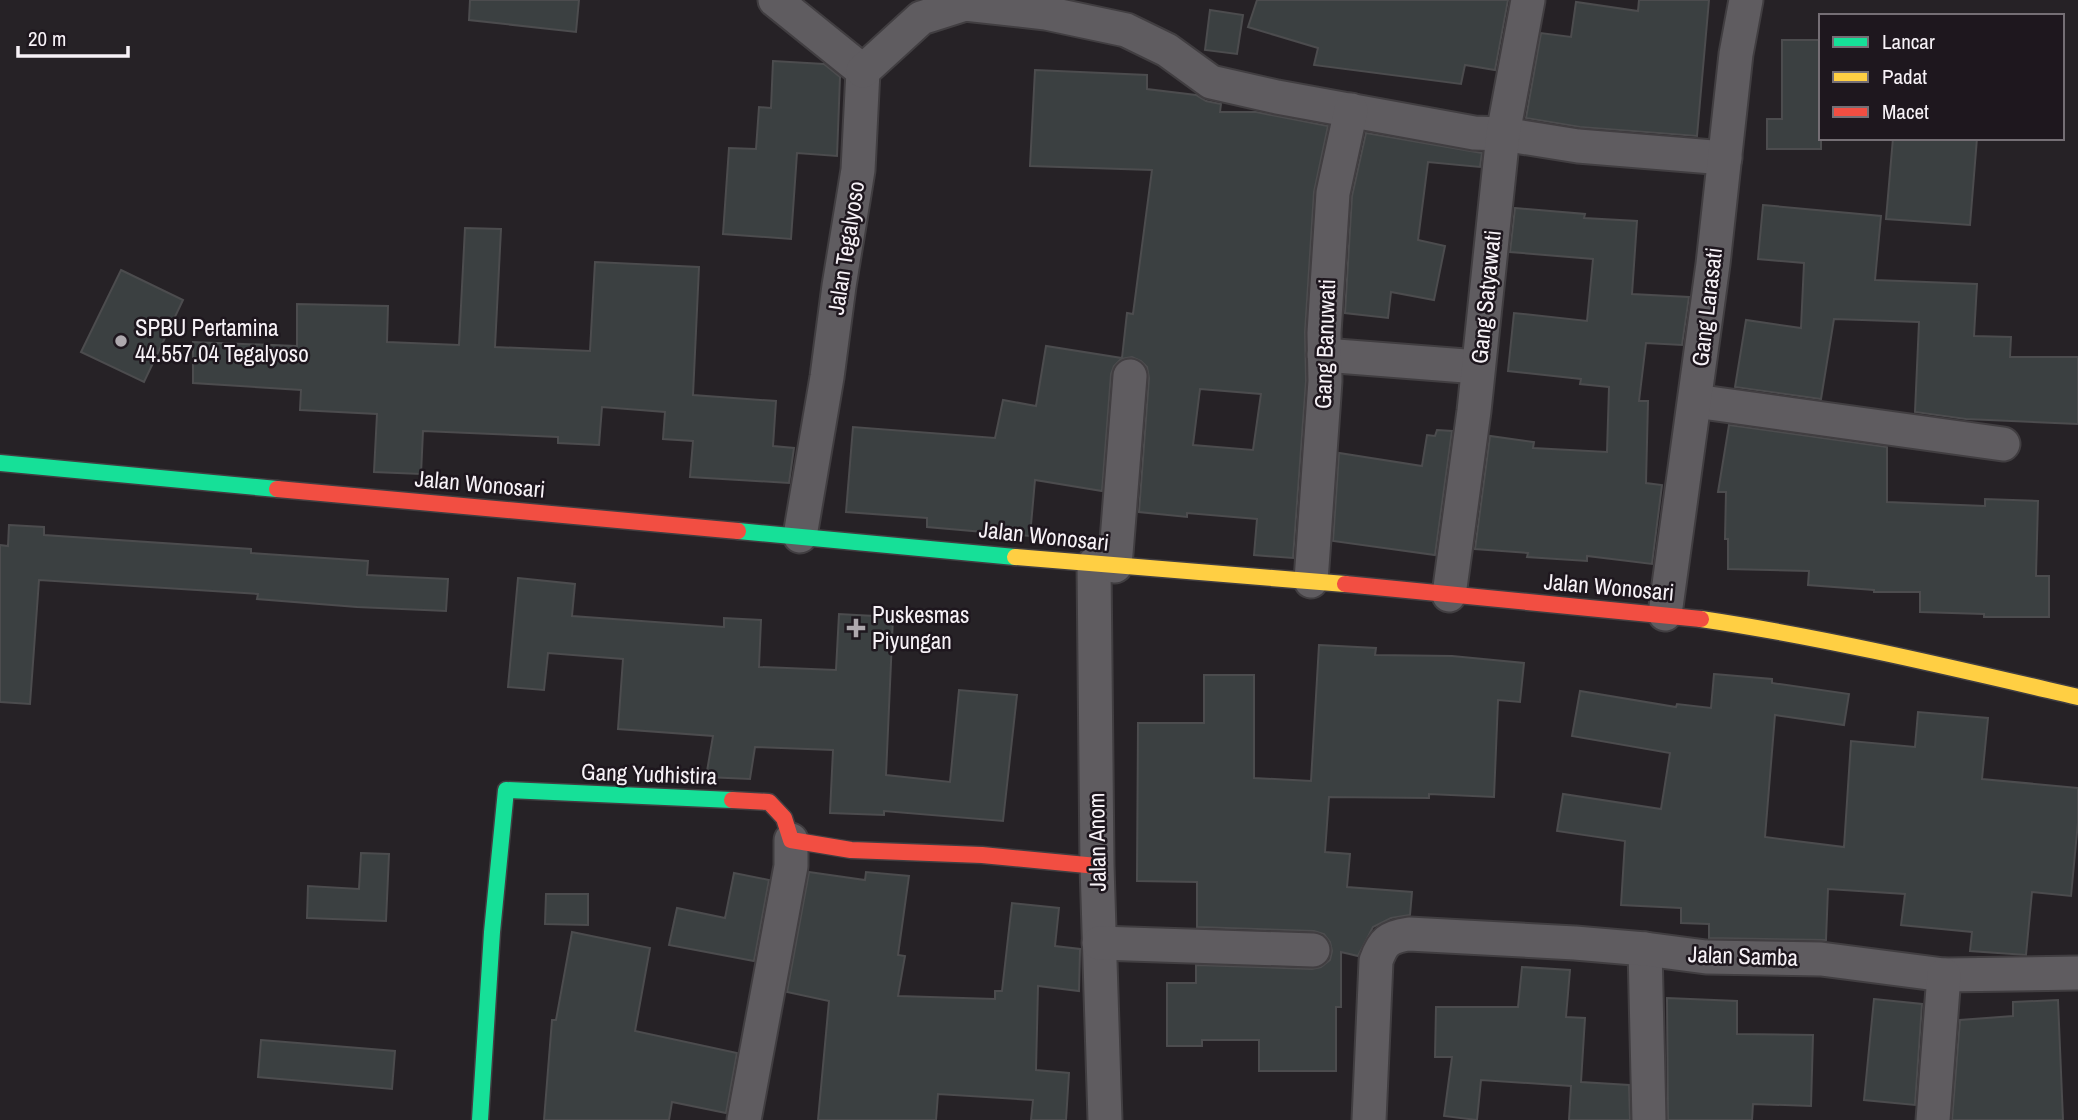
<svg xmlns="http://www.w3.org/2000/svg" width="2078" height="1120" font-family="'Archivo Narrow',sans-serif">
	<rect width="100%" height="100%" fill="#262226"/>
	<g fill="#3b4041" stroke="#4c4c4e" stroke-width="2" fill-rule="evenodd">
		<path d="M470,0H579L576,32L469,20Z"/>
		<path d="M1257,0H1508L1495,70L1465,65L1461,84L1314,65L1318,48L1248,27Z"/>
		<path d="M1639,0H1709L1697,136L1580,127L1526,118L1541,33L1571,37L1576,2L1638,11Z"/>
		<path d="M1210,10L1243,15L1237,54L1205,50Z"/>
		<path d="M1782,40H1821V149H1767V119H1782Z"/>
		<path d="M773,61L824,64L840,77L837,156L797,153L791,239L723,234L729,148L756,149L759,107L771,108Z"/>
		<path d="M1035,70L1147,75V89L1196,95L1206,101L1221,104L1220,112H1256L1328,126L1314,192L1305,332L1306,381L1293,558L1254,555L1257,519L1187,513V517L1139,512L1149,378L1147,367L1141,361L1132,357L1121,359L1114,366L1111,374L1102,491L1035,480L1030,536L927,527V518L846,512L853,427L995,438L1003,400L1036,406L1046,346L1122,358L1127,313L1133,314L1152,170L1030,166ZM1200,389L1261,394L1253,450L1193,445Z"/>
		<path d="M1366,133L1482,153L1480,167L1428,162L1418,240L1445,246L1434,300L1391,292L1388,318L1345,313L1352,196Z"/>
		<path d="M1893,138H1977L1970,225L1886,219Z"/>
		<path d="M1763,205L1881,216L1875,280L1977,284L1974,336L2011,337L2010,357H2078V424L1966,419L1915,412L1919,322L1834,319L1821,399L1735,387L1746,320L1801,328L1804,263L1758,259Z"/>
		<path d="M1515,208L1585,214L1584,218L1637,221L1632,294L1689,297L1682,345L1646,343L1639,401H1648L1646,483L1662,485L1652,564L1587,556V561L1527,557L1528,553L1475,549L1490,436L1534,442L1533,448L1607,452L1609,387L1580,384L1581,379L1508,371L1514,313L1587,321L1593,259L1510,252Z"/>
		<path d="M465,228L501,229L495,347L590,351L595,262L699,267L693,395L776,401L773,446L794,448L789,483L690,477L693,441L663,439L665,412L602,407L599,445L558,443V437L423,431L421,474L374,472L377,414L300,410L301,390L193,383V342L297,346V304L388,306L387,342L459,345Z"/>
		<path d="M121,270L183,300L144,382L81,352Z"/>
		<path d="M1729,425L1887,447V502L1985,506V499L2038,501L2036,576H2049V617H1984V614L1920,612V592H1874V590L1808,585L1809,571L1728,569V539H1725L1726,492H1718Z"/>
		<path d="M1437,430L1452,431L1435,555L1333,541L1339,453L1422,466L1427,435L1435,436Z"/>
		<path d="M9,525L44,527V535L251,549V553L368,561L367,575L448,579L446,611L357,607L257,599L258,594L39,580L30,704L0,702V545L8,546Z"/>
		<path d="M518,578L575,584L572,616L724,627V618L761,620L759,667L836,670L839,614L893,617L886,775L950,782L959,690L1017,695L1003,821L884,811V815L830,813L833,750L755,747L750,779L706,777L713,736L618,729L623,659L548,653L544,690L508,687Z"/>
		<path d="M1319,645L1376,648L1375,655L1452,656L1524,663L1520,702L1498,700L1494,797L1429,794V798L1329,797L1325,852L1350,854L1347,887L1412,892L1410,915L1391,918L1373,927L1358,956L1341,952V1007H1336V1071H1259V1040H1202V1046H1167V983H1196V965L1312,969L1321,967L1330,960L1332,951L1330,942L1324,934L1314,931L1197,927V882L1137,881L1138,723H1204V675H1254V778L1311,781Z"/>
		<path d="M1714,674L1772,679V683L1849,694L1844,725L1775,715L1765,837L1844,847L1851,741L1915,747L1918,712L1988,718L1982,779L2078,788V822L2071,896L2032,892L2026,955L1970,951L1972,932L1901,925L1905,894L1828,889L1826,940L1709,938V924L1681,923V908L1621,905L1625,841L1557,831L1563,794L1661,809L1670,753L1572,736L1580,691L1676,707L1677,704L1711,708Z"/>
		<path d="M361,853L389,854L386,921L307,918L308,886L359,889Z"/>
		<path d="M809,872L865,880L866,872L909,876L898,955L905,956L898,996L995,999V991H1002L1012,903L1059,908L1055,946L1080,949L1079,991L1038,986L1036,1070L1069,1073L1066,1120H1031L1033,1100L938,1094L936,1120H818L829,1001L787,992Z"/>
		<path d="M734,873L769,880L754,961L669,945L677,908L725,918Z"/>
		<path d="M546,894H588V925L545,924Z"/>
		<path d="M572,932L650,948L635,1031L737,1053L726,1113L672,1102L669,1120H544L552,1020H556Z"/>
		<path d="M1522,967L1570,970L1566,1017L1585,1018L1581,1082L1629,1085L1630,1120H1569L1571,1086L1481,1080L1477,1120L1444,1116L1452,1057H1435L1436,1007H1518Z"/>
		<path d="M1667,998L1737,1001V1034L1813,1035L1811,1106L1753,1104L1752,1120H1668Z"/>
		<path d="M1874,999L1922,1004L1915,1105L1864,1100Z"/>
		<path d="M2058,1000L2063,1120H1952L1960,1020L2013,1016V1002Z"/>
		<path d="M261,1040L395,1051L392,1089L258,1077Z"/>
	</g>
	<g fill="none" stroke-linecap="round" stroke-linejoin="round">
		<defs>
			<g id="street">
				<path d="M775,0L863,71L858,170L839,286L827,377L800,536"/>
				<path d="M863,71L921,18L965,4L1046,13L1126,30L1167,50L1211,82L1277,97L1474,133L1503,134L1578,146L1725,158"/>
				<path d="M1324,355L1478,367"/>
				<path d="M1695,401L2003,444"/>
				<path d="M1094,564L1097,866L1105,1120"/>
				<path d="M1115,566L1130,376"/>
				<path d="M1311,581L1325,381L1324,333L1333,193L1351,110"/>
				<path d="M1449,595L1474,411L1503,134L1528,0"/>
				<path d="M1665,614L1713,264L1736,54L1746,0"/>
				<path d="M1099,943L1313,950"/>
				<path d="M1645,949L1649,1120"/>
				<path d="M744,1120L791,866V840"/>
				<path d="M1369,1120L1376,961C1383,941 1389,937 1409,934L1575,943L1645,949L1706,957L1821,959L1944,975L2078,973"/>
				<path d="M1933,1120L1944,975"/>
			</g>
			<g id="fast">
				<path d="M0,463L277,489"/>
				<path d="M738,531L1015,557"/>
				<path d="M480,1120L492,932L506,790L732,800"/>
			</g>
			<g id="slow">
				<path d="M1015,557L1345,584"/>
				<path d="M1701,619C1828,638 1953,668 2078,697"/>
			</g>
			<g id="jam">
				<path d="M277,489L738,531"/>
				<path d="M1345,584L1701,619"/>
				<path d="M732,800L769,802L784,818L791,840L851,850L982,855L1097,866"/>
			</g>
		</defs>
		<use href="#street" stroke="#413e41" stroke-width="37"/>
		<use href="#fast" stroke="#413e41" stroke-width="19"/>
		<use href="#slow" stroke="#413e41" stroke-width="19"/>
		<use href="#jam" stroke="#413e41" stroke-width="19"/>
		<use href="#street" stroke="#5f5c60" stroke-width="33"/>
		<use href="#fast" stroke="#16e098" stroke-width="16"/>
		<use href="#slow" stroke="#ffcf43" stroke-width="16"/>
		<use href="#jam" stroke="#f24e42" stroke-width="16"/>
	</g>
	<g fill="#aea9ae" stroke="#1e171e" stroke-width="2.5">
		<circle cx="121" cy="341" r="7"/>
		<path d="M852.5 617.5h7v7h7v7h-7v7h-7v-7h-7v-7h7z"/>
	</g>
	<g text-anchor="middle" stroke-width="5" stroke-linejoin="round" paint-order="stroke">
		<g font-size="23" fill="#f7f2f7" stroke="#1e171e">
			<text transform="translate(846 248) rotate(-81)" y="8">Jalan Tegalyoso</text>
			<text transform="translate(1486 297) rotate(-84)" y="8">Gang Satyawati</text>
			<text transform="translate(1707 307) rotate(-83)" y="8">Gang Larasati</text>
			<text transform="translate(1325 344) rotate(-88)" y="8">Gang Banuwati</text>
			<text transform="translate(480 484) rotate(5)" y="8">Jalan Wonosari</text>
			<text transform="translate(1044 536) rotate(6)" y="8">Jalan Wonosari</text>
			<text transform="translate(1609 587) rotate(5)" y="8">Jalan Wonosari</text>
			<text transform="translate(649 774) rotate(2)" y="8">Gang Yudhistira</text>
			<text transform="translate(1097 842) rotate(-91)" y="8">Jalan Anom</text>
			<text transform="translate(1743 956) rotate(2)" y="8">Jalan Samba</text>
		</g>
		<g font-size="23" fill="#f7f2f7" stroke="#1e171e" text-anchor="start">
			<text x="135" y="336">SPBU Pertamina<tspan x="135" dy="26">44.557.04 Tegalyoso</tspan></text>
			<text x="872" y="623">Puskesmas<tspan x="872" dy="26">Piyungan</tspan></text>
		</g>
	</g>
	<rect x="1819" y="14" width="245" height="126" fill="#1e171e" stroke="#756f75" stroke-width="2"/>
	<rect x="1833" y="37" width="35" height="10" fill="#16e098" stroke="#756f75" stroke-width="2"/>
	<text x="1882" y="49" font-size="21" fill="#f7f2f7">Lancar</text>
	<rect x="1833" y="72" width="35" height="10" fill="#ffcf43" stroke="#756f75" stroke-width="2"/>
	<text x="1882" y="84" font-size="21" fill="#f7f2f7">Padat</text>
	<rect x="1833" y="107" width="35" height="10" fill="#f24e42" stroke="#756f75" stroke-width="2"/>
	<text x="1882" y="119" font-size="21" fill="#f7f2f7">Macet</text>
	<path d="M18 46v10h110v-10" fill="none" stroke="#f7f2f7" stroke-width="3.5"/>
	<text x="28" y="46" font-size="21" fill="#f7f2f7" stroke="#1e171e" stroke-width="5" paint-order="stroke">20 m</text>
</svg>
